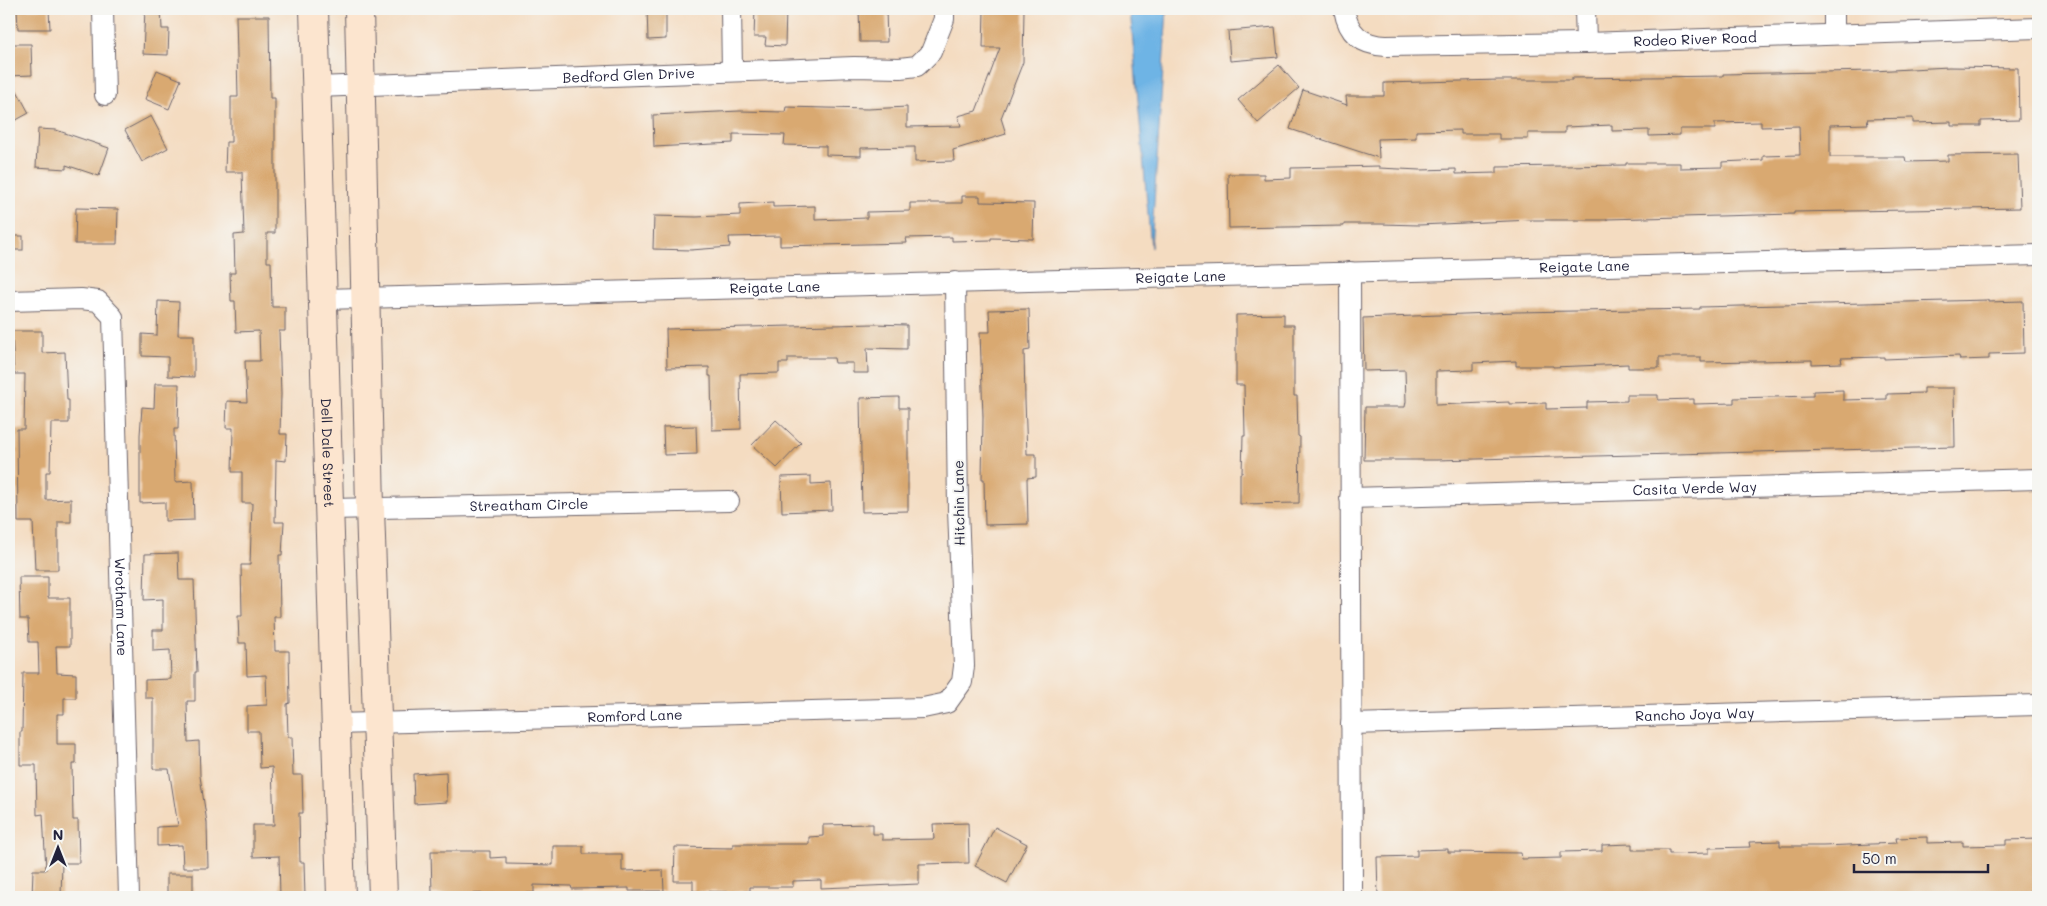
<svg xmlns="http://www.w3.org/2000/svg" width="2047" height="906" font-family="Mali,sans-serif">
	<rect width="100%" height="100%" fill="#f6f6f2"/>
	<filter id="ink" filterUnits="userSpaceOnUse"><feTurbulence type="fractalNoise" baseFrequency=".02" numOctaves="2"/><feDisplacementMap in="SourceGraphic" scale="10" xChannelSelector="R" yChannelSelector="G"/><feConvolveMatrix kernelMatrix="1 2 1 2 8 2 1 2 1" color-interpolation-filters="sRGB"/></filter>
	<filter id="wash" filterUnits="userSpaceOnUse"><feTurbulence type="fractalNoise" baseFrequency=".0096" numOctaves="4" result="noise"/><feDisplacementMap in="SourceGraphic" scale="20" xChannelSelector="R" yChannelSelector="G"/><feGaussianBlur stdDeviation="1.12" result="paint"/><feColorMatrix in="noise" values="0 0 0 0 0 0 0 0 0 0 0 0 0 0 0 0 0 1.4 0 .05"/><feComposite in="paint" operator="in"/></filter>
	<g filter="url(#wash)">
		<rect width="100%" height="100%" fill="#f4dcc1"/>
		<path fill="#6eb4e5" stroke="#486b90" d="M1130,9H1167L1151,248Z"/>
		<g id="blocks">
			<g fill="#d9a971">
				<path d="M17,9H49L50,29H18Z"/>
				<path d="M145,9H161L162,29H169L168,55L143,54Z"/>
				<path d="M647,9H666V39L648,40Z"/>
				<path d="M755,9H786L785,46L765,45L766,37H754Z"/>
				<path d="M859,9H886L887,42H860Z"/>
				<path d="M984,10H1024L1023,62L1001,118L1006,134L953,150L954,161L915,162V147L861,148V156L826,155V146L784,145L785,135L733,134V143L654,147L653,115L740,111L785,112L786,107L868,109L907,107V127L961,126L958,116L976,111L1000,48H983Z"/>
				<path d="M236,16H269L270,98H275V233H267V262H271L272,307H285V331H279L281,394L280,434H287L286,461L276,460L275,522H284L282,555H279L280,617H274L275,651H289L290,703L287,704L288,737H292L293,775H302L303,813H299L300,862H304L305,897H280L279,856L253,857V825H274L272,767L260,768L259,731H247V706L267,705L266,675L247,676L246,643H239L238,616H242L241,565H250L252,503H242V472H232L233,428H226L227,401L247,402L245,361H260L259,331L236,332L235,301H231L230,273H235L234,235L244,234L242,172H225L226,142H231V97H238Z"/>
				<path d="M1275,27L1278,57L1230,61L1228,31Z"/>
				<path d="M9,44H31L32,75L9,76L29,113L9,124Z"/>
				<path d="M1279,65L1299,88L1258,123L1238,100Z"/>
				<path d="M1949,67L2018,68L2019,120L1981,121V126H1951V122L1913,123V118L1867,119L1868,124L1830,125V157H1905L1906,162L1948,161V155L2018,154L2020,208L1794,212V214L1607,219V220H1532L1419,225L1381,224H1344V226L1229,228L1228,174H1264V179L1291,178V168L1379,166V168L1420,170L1456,169V174L1497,173V167L1626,165V163H1680V168L1722,167V162L1763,160V156L1800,155L1799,126L1761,127V122L1715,123V129H1680V135L1649,136V130L1612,131V125L1565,127V133H1528V139H1499V134H1461V130L1416,131V138L1378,139L1379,158L1290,129L1303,90L1347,105L1346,96H1384V83L1499,80H1572V78L1723,76V74L1873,71Z"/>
				<path d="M157,70L181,80L169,109L145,99Z"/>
				<path d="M151,116L168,148L142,162L125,130Z"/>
				<path d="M38,129L56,130L109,148L99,176L66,165V169L36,167Z"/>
				<path d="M962,196H980V202L1034,203L1033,239L991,238V240L952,241V237L906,238L907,243L780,246V236L729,237L730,247L691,250L653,249L654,216L696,217L740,215V204L773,202V207L815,206V220L867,218V212L910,211V203H962Z"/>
				<path d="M76,208L118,209L117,244H75Z"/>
				<rect x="9" y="236" width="14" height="14"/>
				<path d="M1988,300V302L2023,301L2024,353L1989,354V359L1960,360L1959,356L1884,359V357L1841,358L1842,363L1812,364V360L1701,362V357H1659V368H1628V364L1553,367V366H1516V361L1473,363V370L1436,371V405L1509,402V404L1546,403V409L1587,408V402L1627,401V395H1658V400L1694,399V404L1734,403V398L1813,396V391L1843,390V400L1887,399V394L1924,393V388H1954L1955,447L1436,460H1364L1365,407H1405L1406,401L1405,370L1364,371L1363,318L1515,312L1700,309V307Z"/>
				<path d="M158,301L179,302L178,335H194V377L168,376V357L142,356V334L157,335Z"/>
				<path d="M1029,309L1030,350L1024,351L1025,400L1027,454H1036V477L1027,478L1028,524L985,525L984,479H982L983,417L980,332H990L989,310Z"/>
				<path d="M1284,314V325H1294V396H1297L1298,436L1300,437L1299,503L1240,504V473H1242L1243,436H1245L1244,385H1236V315Z"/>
				<path d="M874,324L907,325V349L867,348L868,373H853V363H835L834,358H788V363H779V373L740,374L741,429L712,430L711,376H709V367L667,368L666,329Z"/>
				<path d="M12,331H42V353L65,352L67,400H69V423H51L50,472H46V500L71,499V522H58V570H35L33,522H18L17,429H24L25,374H14Z"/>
				<path d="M155,384H179L178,429H174L175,482L193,481L194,520L165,521V502L140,503V435L142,407L154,408Z"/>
				<path d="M899,397V408H908V511L862,512L860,398Z"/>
				<path d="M776,420L801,443L777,468L752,445Z"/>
				<path d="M696,426L697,454L664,455L663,427Z"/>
				<path d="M811,476V484L831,483L832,510L782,512L781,477Z"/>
				<path d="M178,553L179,580H194L197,672H195V701H187L188,742L199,741L200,776L207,823L208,868H183L182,845L157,846V827L178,826L169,769H153V698H145V680L171,679L170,650L153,651V630H163V599L144,600L145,554Z"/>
				<path d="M19,577H48V598H70V646H56L57,673L76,674V698H64V714H57V744H76V764H72L73,820H78L79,863H62L61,897H32L33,870H46L43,814L37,815L36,765H20V732H22L23,673H39L38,642H29L28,619H20Z"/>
				<path d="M446,772L447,802L414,804L413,774Z"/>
				<path d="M968,823L969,863L919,864V884L821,888V880L793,881V887H750V891L730,892L693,891V881H674L675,847L733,848V844H809V837L823,836V825L873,824V834H882V840L934,839L933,824Z"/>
				<path d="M995,827L1027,844L1007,883L975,866Z"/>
				<path d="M1927,837V843L1963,842V846L2006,845V840L2038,839V852L2034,853L2035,891H2029V895L1886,897H1378L1377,857L1417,856V850L1448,849V852L1521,853L1522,859L1561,858V852L1602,851V845L1632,844V850H1669V854L1709,853V848L1750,847L1749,842L1780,841V846H1823L1897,843L1896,838Z"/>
				<path d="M553,846H583V854H622V871L663,870L664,891H629V888L572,889L571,886L534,885V893L432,894L431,851H490V858L506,857V864L553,865Z"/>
				<rect x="167" y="874" width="26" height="23"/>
			</g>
		</g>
	</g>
	<g filter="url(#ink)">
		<use href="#blocks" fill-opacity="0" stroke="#6c636a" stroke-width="1"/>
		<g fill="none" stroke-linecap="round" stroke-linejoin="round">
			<defs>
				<g id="street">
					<path d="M103,9L105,95"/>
					<path d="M731,9L732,71"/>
					<path id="s1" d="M1344,9C1348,34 1362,45 1386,46L1586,43L2038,28"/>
					<path d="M1585,9L1586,43"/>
					<path d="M1834,9V33"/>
					<path id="s2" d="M317,87L854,67L900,68L917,66L931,52L944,19V9"/>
					<path d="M1350,272L1352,897"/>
					<path id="s3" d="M323,299L2038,255"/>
					<path id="s4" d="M9,301L81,299L98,301L113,317L129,897"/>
					<path id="s5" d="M1350,498L2038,479"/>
					<path id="s6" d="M329,509L729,501"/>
					<path id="s7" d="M336,724L923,708L947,703L962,682L964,666L958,509L955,282"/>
					<path id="s8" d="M1351,724L2038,705"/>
				</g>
				<g id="secondary">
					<path id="s9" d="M314,9L341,897"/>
					<path d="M359,9L370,508L383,897"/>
				</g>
			</defs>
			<use href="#street" stroke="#6c636a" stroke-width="22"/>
			<use href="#secondary" stroke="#6c636a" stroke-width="30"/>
			<use href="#street" stroke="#fff" stroke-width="20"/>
			<use href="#secondary" stroke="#fce5cf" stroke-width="28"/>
		</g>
	</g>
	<g text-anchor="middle" stroke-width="4" stroke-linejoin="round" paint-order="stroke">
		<g font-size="14" fill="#22223b" stroke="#f6f6f2">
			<text dy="5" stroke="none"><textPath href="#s1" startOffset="371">Rodeo River Road</textPath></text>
			<text dy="5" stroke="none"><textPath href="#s2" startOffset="312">Bedford Glen Drive</textPath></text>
			<text dy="5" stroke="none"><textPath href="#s3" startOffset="1262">Reigate Lane</textPath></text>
			<text dy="5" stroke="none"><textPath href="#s3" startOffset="858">Reigate Lane</textPath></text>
			<text dy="5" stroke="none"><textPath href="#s3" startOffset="452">Reigate Lane</textPath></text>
			<text dy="5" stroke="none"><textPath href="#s9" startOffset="444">Dell Dale Street</textPath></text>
			<text dy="5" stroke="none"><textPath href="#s5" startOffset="345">Casita Verde Way</textPath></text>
			<text transform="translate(959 503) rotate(-91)" y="5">Hitchin Lane</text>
			<text dy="5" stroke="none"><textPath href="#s6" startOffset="200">Streatham Circle</textPath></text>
			<text dy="5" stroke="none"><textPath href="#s4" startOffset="401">Wrotham Lane</textPath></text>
			<text dy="5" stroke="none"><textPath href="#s8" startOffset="344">Rancho Joya Way</textPath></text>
			<text dy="5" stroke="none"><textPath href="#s7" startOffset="299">Romford Lane</textPath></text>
		</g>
	</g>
	<rect width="2047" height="906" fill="none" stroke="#f6f6f2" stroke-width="30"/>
	<g transform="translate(58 848)" stroke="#f6f6f2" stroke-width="4" paint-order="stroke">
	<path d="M0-4L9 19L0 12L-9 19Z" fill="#22223b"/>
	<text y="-8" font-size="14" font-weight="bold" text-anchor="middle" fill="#22223b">N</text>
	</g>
	<path d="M1854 864v8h134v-8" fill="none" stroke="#22223b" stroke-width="2.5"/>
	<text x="1862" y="864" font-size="15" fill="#22223b" stroke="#f6f6f2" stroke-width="4" paint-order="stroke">50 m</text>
</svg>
